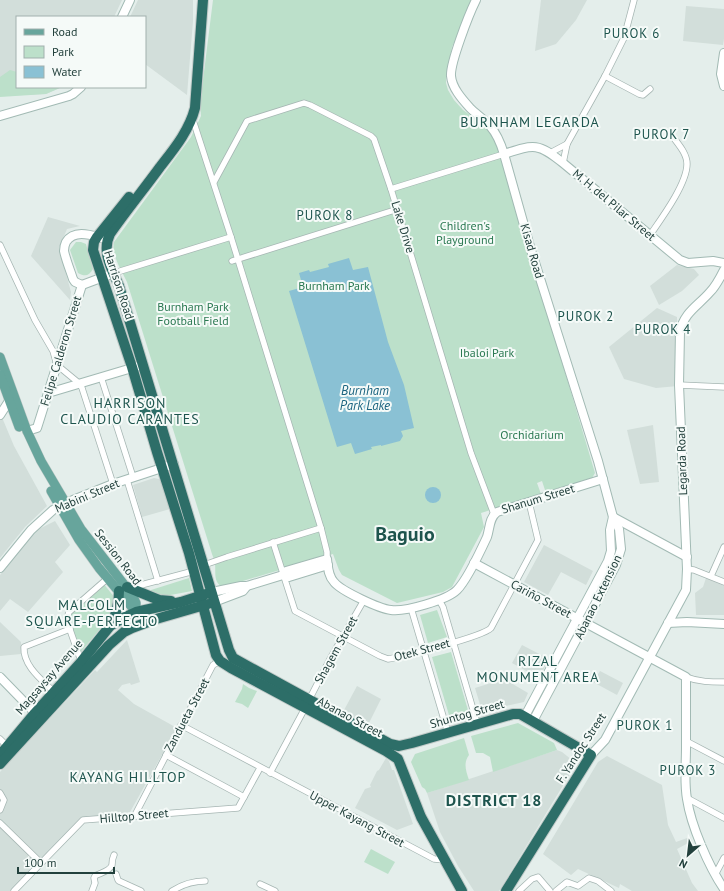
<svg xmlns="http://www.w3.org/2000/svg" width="724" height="891" font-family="'PT Sans',sans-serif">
	<rect width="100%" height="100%" fill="#e4eeeb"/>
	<g fill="#d2deda">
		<path d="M0,0H122L114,17H17V87H62L46,94L0,96Z"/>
		<path d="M138,0H193V21L187,95L145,64V17H130Z"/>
		<path d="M541,0H587L576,20L556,44L535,51Z"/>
		<path d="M686,6L724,9V39L723,45L683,41Z"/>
		<path d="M48,217L80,226L67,229L59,248L71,292L70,300L31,256Z"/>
		<path d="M677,265L694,269L699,275L682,291L659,305L650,286Z"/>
		<path d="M657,308L677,317L678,386L656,388L624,379L609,347Z"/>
		<path d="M1,415L14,446L47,506L25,527L0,558V418Z"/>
		<path d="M653,425L659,482L640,484L627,430Z"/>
		<path d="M154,478L159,479L161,482L170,509L142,517L133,485Z"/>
		<path d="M55,521L70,545L55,562L63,572L28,612L10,599L0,611V575L33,532Z"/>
		<path d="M544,545L593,571L586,585L561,572L548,595L524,582Z"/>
		<path d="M706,578L724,586V615H696L695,593L703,587Z"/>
		<path d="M0,622L21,642V654L0,656Z"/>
		<path d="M127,640L140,682L131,685L130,683L122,685L118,690L134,704L177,728L130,812L82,818L10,891H0V772L95,670L97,672Z"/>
		<path d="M522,645L549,659L539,678L512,663Z"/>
		<path d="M600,671L623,683L617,695L593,682Z"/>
		<path d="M504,679L528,693L524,702L482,711L475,688Z"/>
		<path d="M357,686L381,699L368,725L343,712Z"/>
		<path d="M557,750L562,752L572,760L574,764L573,769L499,891H474L458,866L440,832L427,793Z"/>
		<path d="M607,756L662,785L668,825L676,842L690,837L692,841L677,849L692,883L698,891H632L620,884L619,888L578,869L571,875L543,854L598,762Z"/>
		<path d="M386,758L389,761L392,770H394L413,824L397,830L355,808L365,789L371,787L370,785L377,771L379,770Z"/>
	</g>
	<g fill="#bce0ca">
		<path d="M213,0H473L452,47L446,77V83L448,90L454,100L463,110L487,127L496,140L595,473L592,478L546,493L542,481L537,483L541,494L481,513L484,527L452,587L443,592L397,603L342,575L339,570L333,554L223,587C213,583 216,572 215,564C215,561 213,557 212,554L127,282C122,271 111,255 114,242L191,137L201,116L200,104Z"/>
		<path d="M10,70L17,72V87H62L46,94L0,97V77Z"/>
		<path d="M76,242H81L86,244L93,269C89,276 85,277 78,273L70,250Z"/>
		<path d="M189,578L192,591L165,596L151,593V590Z"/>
		<path d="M103,583L115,598L111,616L79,654L69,627V612Z"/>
		<path d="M437,610L447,637L428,643L420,615Z"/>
		<path d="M451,652L470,717L451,722L432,657Z"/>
		<path d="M243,684L249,688L257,691L248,708L242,704L235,702L242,689Z"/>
		<path d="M518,723L554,743L557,750L493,772L490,757L483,753H476L471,736Z"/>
		<path d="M464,738L469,755C463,763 466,771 469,780L427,793L425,789L422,787L411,762L415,754Z"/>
		<path d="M371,849L395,862L388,874L364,862Z"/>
	</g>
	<g fill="#8ac1d4">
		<path d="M349,258L353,270L368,267L388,342L404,385L414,428L401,431L403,436L400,441L381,446V445L371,447L372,449L355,454L351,443L337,447L289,291L303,287L299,273L309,270L310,272L329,267L328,264Z"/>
		<circle cx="433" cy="495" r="8"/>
	</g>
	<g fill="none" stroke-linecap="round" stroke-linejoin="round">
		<defs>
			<g id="street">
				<path d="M605,76L639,94L643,95L650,89"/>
				<path d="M192,117L231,237L321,528L327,552V559"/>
				<path d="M550,153L567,144"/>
				<path d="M563,163L567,144L605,76L624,38L634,0"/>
				<path d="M214,182L247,121L304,103L310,105L371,136L374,139L391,189L471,453L494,514"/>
				<path d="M391,189L504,154"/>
				<path d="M650,235C661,219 687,184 687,164C687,154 679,145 673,137"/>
				<path d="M0,245L35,320L53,351L57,365L80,384L82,388L113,484"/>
				<path d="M232,261L398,209"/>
				<path d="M114,273L231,237"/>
				<path d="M101,377L133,477"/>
				<path d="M679,385L724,387"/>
				<path d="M127,480L158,581"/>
				<path d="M273,542L295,611L380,656L388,659C405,656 482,637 491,628L538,540L529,502"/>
				<path d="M204,565L227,557L321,528"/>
				<path d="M687,569L694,570L724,582"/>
				<path d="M711,576L724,547"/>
				<path d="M131,587L141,585L194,571"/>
				<path d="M439,600L443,607L477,723"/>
				<path d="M411,608L448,733"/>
				<path d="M81,661L69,627L67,618L69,612L108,578"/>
				<path d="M686,677C699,682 711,682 724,682"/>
				<path d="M54,692C42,680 23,666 24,647L70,629"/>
				<path d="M309,700L330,659L364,600"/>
				<path d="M181,725L434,859L445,860"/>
				<path d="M0,739L7,746"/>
				<path d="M686,741L724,761"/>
				<path d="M166,755L244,797"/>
				<path d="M270,773L305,708"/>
				<path d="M0,793L4,800L0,810"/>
				<path d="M687,798L724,818"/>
				<path d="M136,816V813L213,665L220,661"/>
				<path d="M0,823L41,863"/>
				<path d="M116,874L118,880L119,881L141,891"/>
				<path d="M715,875L724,858"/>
				<path d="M260,884L275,891"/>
				<path d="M14,891L83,820L238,808L260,768"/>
				<path d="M92,891L95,883L94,878L95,876C100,873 110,871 112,865C112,861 112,859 114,855"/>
				<path d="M172,891C183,884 193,881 205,881"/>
				<path d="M519,891L532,879L538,877L550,891"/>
				<path d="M556,891L567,882L578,886L589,878L598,881L611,891"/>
			</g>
			<g id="secondary">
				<path d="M476,0C469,14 450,63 451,76C452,88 462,99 470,108C476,114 484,119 490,126C497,134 501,144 504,154L531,250L598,461L613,517L619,529L621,549L616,565L533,721"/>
				<path d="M122,17L130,0"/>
				<path d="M724,53L721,74L724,86"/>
				<path d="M0,116L69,96L73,94L81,87"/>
				<path d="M504,154C535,144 538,143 563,163L680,260L688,263L713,261L724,263"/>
				<path d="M82,285L75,282L73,279C70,270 66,260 64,251C64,248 65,244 66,242C74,229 91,235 102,238"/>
				<path d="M82,285L114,273"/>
				<path d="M48,393L142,365"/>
				<path d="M0,415L9,401"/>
				<path d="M27,431L37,428L82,285"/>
				<path d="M613,517L687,557"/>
				<path d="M474,563L686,677C686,701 686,724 686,748C686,765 684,782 687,799C691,826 709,867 724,889"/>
				<path d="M0,568L31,530L53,510L73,500L113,484L174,464"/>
				<path d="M283,575L289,577L328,565"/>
				<path d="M212,592L241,586H247L283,575L286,571L327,559C328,567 328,576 334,582C341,591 380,609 391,610C405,612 447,600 457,590C467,580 481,550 487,537C490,528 489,518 497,512L603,479"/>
				<path d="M214,602L243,591L247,586"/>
				<path d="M668,623L687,622L724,624"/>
				<path d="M0,677L35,713"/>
				<path d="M525,716L608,561L611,551L610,530L613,517"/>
				<path d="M591,755L605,740L686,590L687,569L679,385L680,332C684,312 698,306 710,292C716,286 720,278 724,270"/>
			</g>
			<g id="primary">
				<path d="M0,357L27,431L41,461L81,529L133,596L136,603V612"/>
				<path d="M0,375L19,427"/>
				<path d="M51,491L79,540L99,568L136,612"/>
			</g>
			<g id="highway">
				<path d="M203,0L195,108C189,131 174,149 160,167C144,189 126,211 110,234C101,252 112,269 119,286L229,650L233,658L390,744L399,746L412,743L513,714H520L591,755L506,891"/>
				<path d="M129,197L97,237L94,242L93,250L132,367L157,452L189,553L216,655L220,661L231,668L386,751L398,759L421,817L462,891"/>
				<path d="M127,587L159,600L171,601"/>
				<path d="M111,625C117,613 119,604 119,591"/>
				<path d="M0,755L35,713L81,662L110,626L123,618L136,612L181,602L206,594"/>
				<path d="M0,764L109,645L124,632L132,628L156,619L208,604"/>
			</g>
		</defs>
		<use href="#street" stroke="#a6b6b3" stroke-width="7"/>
		<use href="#secondary" stroke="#a2bab4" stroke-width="10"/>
		<use href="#primary" stroke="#c1cac8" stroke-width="10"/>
		<use href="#highway" stroke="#c1cac8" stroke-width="12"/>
		<use href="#street" stroke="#fff" stroke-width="5.5"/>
		<use href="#secondary" stroke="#fff" stroke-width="8"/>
		<use href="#primary" stroke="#67a59c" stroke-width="9"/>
		<use href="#highway" stroke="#2d6e68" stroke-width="10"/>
	</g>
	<g text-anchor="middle" stroke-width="4" stroke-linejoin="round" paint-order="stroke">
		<g font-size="12" fill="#22403c" stroke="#f5faf8">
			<text transform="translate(614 205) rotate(40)" y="4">M. H. del Pilar Street</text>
			<text transform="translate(403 227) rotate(73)" y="4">Lake Drive</text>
			<text transform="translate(532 251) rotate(74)" y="4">Kisad Road</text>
			<text transform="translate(119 285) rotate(72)" y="4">Harrison Road</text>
			<text transform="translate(61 351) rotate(-73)" y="4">Felipe Calderon Street</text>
			<text transform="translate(682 461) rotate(-92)" y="4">Legarda Road</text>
			<text transform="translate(87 496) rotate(-23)" y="4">Mabini Street</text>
			<text transform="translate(538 499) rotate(-17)" y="4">Shanum Street</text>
			<text transform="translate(118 557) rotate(52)" y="4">Session Road</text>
			<text transform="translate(598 597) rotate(-64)" y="4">Abanao Extension</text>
			<text transform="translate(541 599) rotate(28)" y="4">Cariño Street</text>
			<text transform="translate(336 650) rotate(-61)" y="4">Shagem Street</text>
			<text transform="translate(422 650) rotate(-15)" y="4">Otek Street</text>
			<text transform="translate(49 677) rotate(-49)" y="4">Magsaysay Avenue</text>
			<text transform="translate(467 714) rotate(-16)" y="4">Shuntog Street</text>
			<text transform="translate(187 715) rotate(-62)" y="4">Zandueta Street</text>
			<text transform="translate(350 717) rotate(28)" y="4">Abanao Street</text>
			<text transform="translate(581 748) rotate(-57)" y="4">F. Yandoc Street</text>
			<text transform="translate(134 816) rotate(-5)" y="4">Hilltop Street</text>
			<text transform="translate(357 819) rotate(28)" y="4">Upper Kayang Street</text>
		</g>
		<g font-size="12" fill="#2b7952" stroke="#f5faf8">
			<text x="465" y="230">Children's<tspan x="465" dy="14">Playground</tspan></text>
			<text x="334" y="290">Burnham Park</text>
			<text x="193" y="311">Burnham Park<tspan x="193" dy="14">Football Field</tspan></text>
			<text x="487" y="357">Ibaloi Park</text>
			<text x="532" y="439">Orchidarium</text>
		</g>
		<g font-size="13" letter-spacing="1" fill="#1d544d" stroke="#f5faf8">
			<text x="632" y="38">PUROK 6</text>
			<text x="662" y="139">PUROK 7</text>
			<text x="325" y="220">PUROK 8</text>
			<text x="586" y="321">PUROK 2</text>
			<text x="663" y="334">PUROK 4</text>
			<text x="645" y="730">PUROK 1</text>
			<text x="688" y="775">PUROK 3</text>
		</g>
		<g font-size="13" font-style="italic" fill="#1a637f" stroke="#f5faf8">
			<text x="365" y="395">Burnham<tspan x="365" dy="15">Park Lake</tspan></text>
		</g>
		<g font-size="14" letter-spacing="1" fill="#1d544d" stroke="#f5faf8">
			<text x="530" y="127">BURNHAM LEGARDA</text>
			<text x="130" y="408">HARRISON<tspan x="130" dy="16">CLAUDIO CARANTES</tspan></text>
			<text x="92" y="610">MALCOLM<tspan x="92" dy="16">SQUARE-PERFECTO</tspan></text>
			<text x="538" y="666">RIZAL<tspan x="538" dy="16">MONUMENT AREA</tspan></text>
			<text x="128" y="782">KAYANG HILLTOP</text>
		</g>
		<g font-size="16" font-weight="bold" letter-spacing="1" fill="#1d544d" stroke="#f5faf8">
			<text x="494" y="806">DISTRICT 18</text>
		</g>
		<g font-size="20" font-weight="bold" fill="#1d544d" stroke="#f5faf8">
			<text x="405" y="541">Baguio</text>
		</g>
	</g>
	<rect x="16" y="16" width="130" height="72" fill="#f5faf8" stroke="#a1b0ad"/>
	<rect x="24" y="29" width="20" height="6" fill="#67a59c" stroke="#a1b0ad"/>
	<text x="52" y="36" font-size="12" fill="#22403c">Road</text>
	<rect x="24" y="46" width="20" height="12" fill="#bce0ca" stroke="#a1b0ad"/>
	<text x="52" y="56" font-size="12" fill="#22403c">Park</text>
	<rect x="24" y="66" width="20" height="12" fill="#8ac1d4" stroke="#a1b0ad"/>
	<text x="52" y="76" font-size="12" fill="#22403c">Water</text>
	<g transform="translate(688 855) rotate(208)" stroke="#f5faf8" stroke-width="3" paint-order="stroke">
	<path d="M0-3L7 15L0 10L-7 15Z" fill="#22403c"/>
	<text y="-6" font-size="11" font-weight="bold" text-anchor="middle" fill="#22403c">N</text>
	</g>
	<path d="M18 867v6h96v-6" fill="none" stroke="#22403c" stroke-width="2"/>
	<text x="24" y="867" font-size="12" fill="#22403c" stroke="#f5faf8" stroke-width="3" paint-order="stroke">100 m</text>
</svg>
